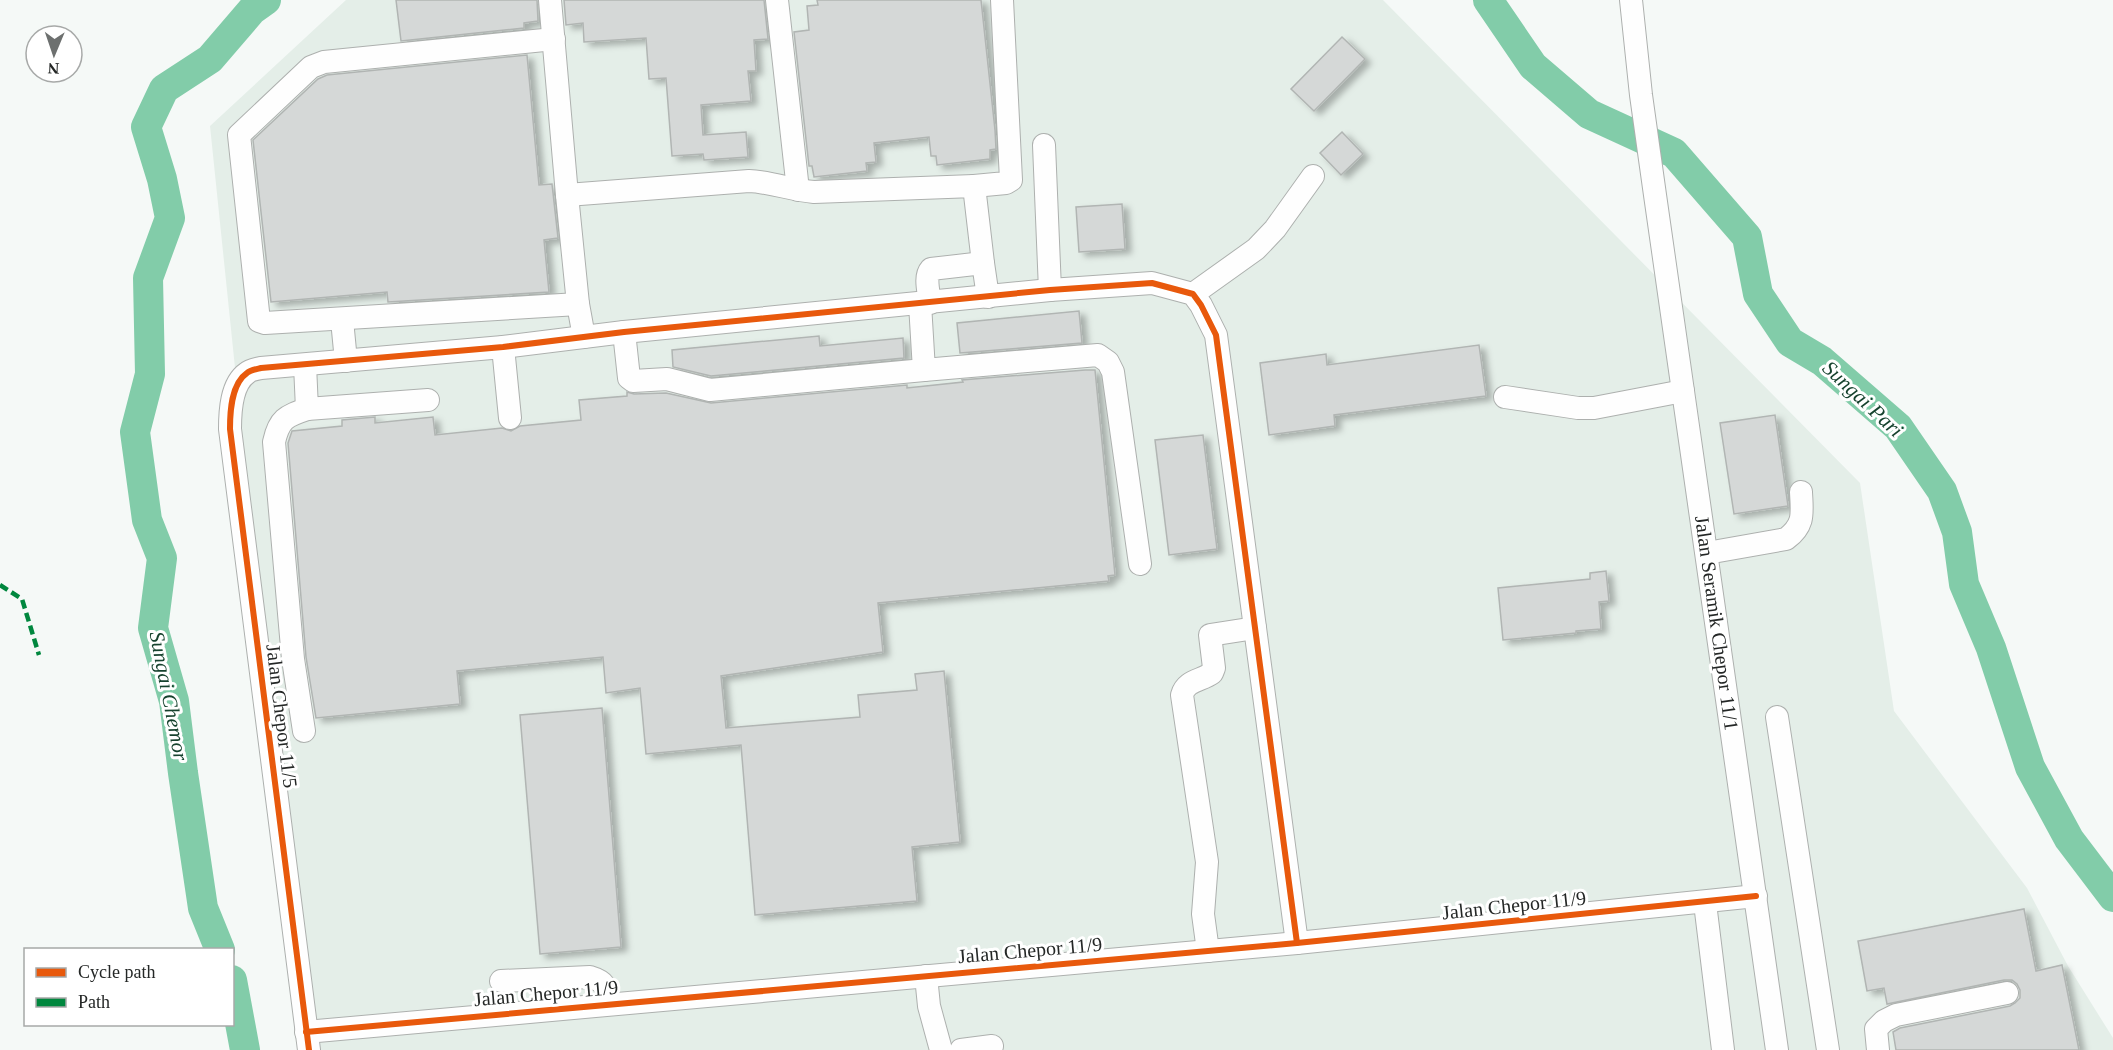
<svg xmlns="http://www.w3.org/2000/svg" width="2113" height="1050" font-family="'Times New Roman',serif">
	<defs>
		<filter id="shadow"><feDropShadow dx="6" dy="4" stdDeviation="3" flood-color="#0004"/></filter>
	</defs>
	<rect width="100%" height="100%" fill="#f5f9f7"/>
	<path fill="#e4eee8" d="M346,0H1383L1860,483L1894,711L2027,888L2068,966L2113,1038V1050H309L230,429L237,387L210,126Z"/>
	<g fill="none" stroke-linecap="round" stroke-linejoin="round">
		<g stroke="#82cca9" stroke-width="30">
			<path d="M1488,0L1533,66L1589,114L1674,153L1747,237L1758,294L1790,342L1822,361L1898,427L1942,491L1957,532L1964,584L1991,648L2030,767L2069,839L2113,897"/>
			<path d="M220,950L203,908L183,773L174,701L153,628L162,558L147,520L135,432L150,374L148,278L170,218L162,179L146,127L164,89L210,59L252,10L266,0"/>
			<path d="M232,980L245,1050"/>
		</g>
	</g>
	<g fill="#d5d8d7" stroke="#b1b5b3" stroke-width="1.5" filter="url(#shadow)">
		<path d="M396,0H537L538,21L524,23V28L401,41Z"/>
		<path d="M564,0H764L768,39L754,40L756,71H748L751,101L701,105L703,135L746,132L748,157L704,160L703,154L672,156L666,78L649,79L646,38L584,42L583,23L566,25Z"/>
		<path d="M817,0H981L995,130L996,149L990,150V159L937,165L936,156H931L929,137L874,143L876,162L866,163L867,171L814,177L812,166H809L794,32L809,30L807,6L818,5Z"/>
		<path d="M1342,37L1365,59L1314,111L1291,89Z"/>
		<path d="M527,55L539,185L552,184L558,238L544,240L549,292L388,302L387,292L271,302L253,140L318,79L327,75Z"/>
		<path d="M1342,132L1363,154L1341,175L1320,153Z"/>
		<path d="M1122,204L1125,249L1079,252L1076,207Z"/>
		<path d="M1079,311L1082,343L960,353L957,323Z"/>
		<path d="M819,336L820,346L903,338L904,358L711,376L673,367L672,350Z"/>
		<path d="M1479,345L1486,396L1334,415L1335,426L1269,435L1260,363L1326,354L1327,365Z"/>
		<path d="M1085,370H1095L1115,575L1108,576L1109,581L878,603L883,652L721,676L726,728L860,717L858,695L917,690L915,674L944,671L960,842L912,847L917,901L755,915L741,745L646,754L640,688L606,693L603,657L457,671L460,704L316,718L306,657L288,443L292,431L342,426V420L375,417V423L433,417L435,435L502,428L511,431L520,426L581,420L579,400L627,396V392L634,394L666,393L711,403L907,385V388L963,382L962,380Z"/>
		<path d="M1775,415L1788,506L1734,514L1720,423Z"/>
		<path d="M1203,435L1217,549L1169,555L1155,440Z"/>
		<path d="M1606,571L1609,601L1599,602L1601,629L1576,631V633L1503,640L1498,588L1590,579V573Z"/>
		<path d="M602,708L621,947L540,954L520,715Z"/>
		<path d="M2024,909L2036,971L2062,965L2079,1050H1896L1893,1032L1900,1028L2010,1006L2015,1003L2020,998V990L2017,984L2012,980H2004L1887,1004L1884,988L1867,991L1858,941Z"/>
	</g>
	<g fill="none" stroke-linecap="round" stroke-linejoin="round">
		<defs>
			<g id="minor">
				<path d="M550,0L567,195L749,181C771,182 792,190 814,192L974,186L983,263"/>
				<path d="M777,0L798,190"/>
				<path d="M1631,0L1641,95L1655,195L1777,1050"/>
				<path d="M554,39L324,62L311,67L239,135L259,321L265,323L578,304"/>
				<path d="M1044,145L1050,290"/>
				<path d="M974,186L1006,183L1011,180L1002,0"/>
				<path d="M567,195L578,304L584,337"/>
				<path d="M1193,294L1256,249L1275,229L1313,176"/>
				<path d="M930,303C929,292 924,277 931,269L983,263L988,297"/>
				<path d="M342,320L346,361"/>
				<path d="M624,332L629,378L633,381L667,379L710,390L924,370L920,304"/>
				<path d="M503,347L510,418"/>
				<path d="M305,365L307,409L428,400"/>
				<path d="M924,370L1098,355L1108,362L1113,372L1140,564"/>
				<path d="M1505,397L1578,408H1594L1683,391"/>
				<path d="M1707,553L1786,539C1805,525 1802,513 1801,492"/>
				<path d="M1777,717L1828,1050"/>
				<path d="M304,731L293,659L274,442C279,419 286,416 307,409"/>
				<path d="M1705,903L1723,1050"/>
				<path d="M1208,951L1203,914L1207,862L1182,695C1186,680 1201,681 1212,673L1214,668L1210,635L1255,628"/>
				<path d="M926,976L929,1006L941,1050"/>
				<path d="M501,981L590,977C607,982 606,987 608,1004"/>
				<path d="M306,1032L1297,943L1756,896"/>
				<path d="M309,1050L230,429C230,412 231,384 247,373C250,370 257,369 261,368L503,347L624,332L1050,290L1152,283L1193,294L1201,305L1216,335L1297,943"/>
				<path d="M961,1050L992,1046"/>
				<path d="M1878,1050L1876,1029L1884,1021L1896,1015L2007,993"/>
			</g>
		</defs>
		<use href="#minor" stroke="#adb0ae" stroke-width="24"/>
		<use href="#minor" stroke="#fefefe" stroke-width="22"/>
		<path stroke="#00873e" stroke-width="4.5" stroke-dasharray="9 4.5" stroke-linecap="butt" d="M0,585L22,599L39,655"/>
		<defs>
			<g id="cycleway">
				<path d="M306,1032L1297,943L1756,896"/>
				<path d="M309,1050L230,429C230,412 231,384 247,373C250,370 257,369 261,368L503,347L624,332L1050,290L1152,283L1193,294L1201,305L1216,335L1297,943"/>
			</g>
		</defs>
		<use href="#cycleway" stroke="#fff" stroke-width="10"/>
		<use href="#cycleway" stroke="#e8590c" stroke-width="6"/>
	</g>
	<g text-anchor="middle" stroke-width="6" stroke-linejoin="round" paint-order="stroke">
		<g font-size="20" fill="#242726" stroke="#fff">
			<text transform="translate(1717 623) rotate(82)" y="7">Jalan Seramik Chepor 11/1</text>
			<text transform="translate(282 716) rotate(83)" y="7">Jalan Chepor 11/5</text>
			<text transform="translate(1514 905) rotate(-6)" y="7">Jalan Chepor 11/9</text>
			<text transform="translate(1030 950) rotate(-5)" y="7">Jalan Chepor 11/9</text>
			<text transform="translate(546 993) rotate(-5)" y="7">Jalan Chepor 11/9</text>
		</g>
		<g font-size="21" font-style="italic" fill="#16422e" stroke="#fff">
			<text transform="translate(1863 399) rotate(43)" y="7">Sungai Pari</text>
			<text transform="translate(169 696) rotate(79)" y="7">Sungai Chemor</text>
		</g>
	</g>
	<rect x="24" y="948" width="210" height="78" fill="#ffffff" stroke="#a7a9a8" stroke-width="1.5"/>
	<rect x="36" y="968" width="30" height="9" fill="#e8590c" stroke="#a7a9a8" stroke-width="1.5"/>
	<text x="78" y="978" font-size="18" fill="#242726">Cycle path</text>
	<rect x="36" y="998" width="30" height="9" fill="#00873e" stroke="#a7a9a8" stroke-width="1.5"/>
	<text x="78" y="1008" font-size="18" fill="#242726">Path</text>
	<g transform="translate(54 54) rotate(182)"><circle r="28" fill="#ffffff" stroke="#a7a9a8" stroke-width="1.5"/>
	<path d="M0-4.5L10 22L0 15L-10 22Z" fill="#6d706f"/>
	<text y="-9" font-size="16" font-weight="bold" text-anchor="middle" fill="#242726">N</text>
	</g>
</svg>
